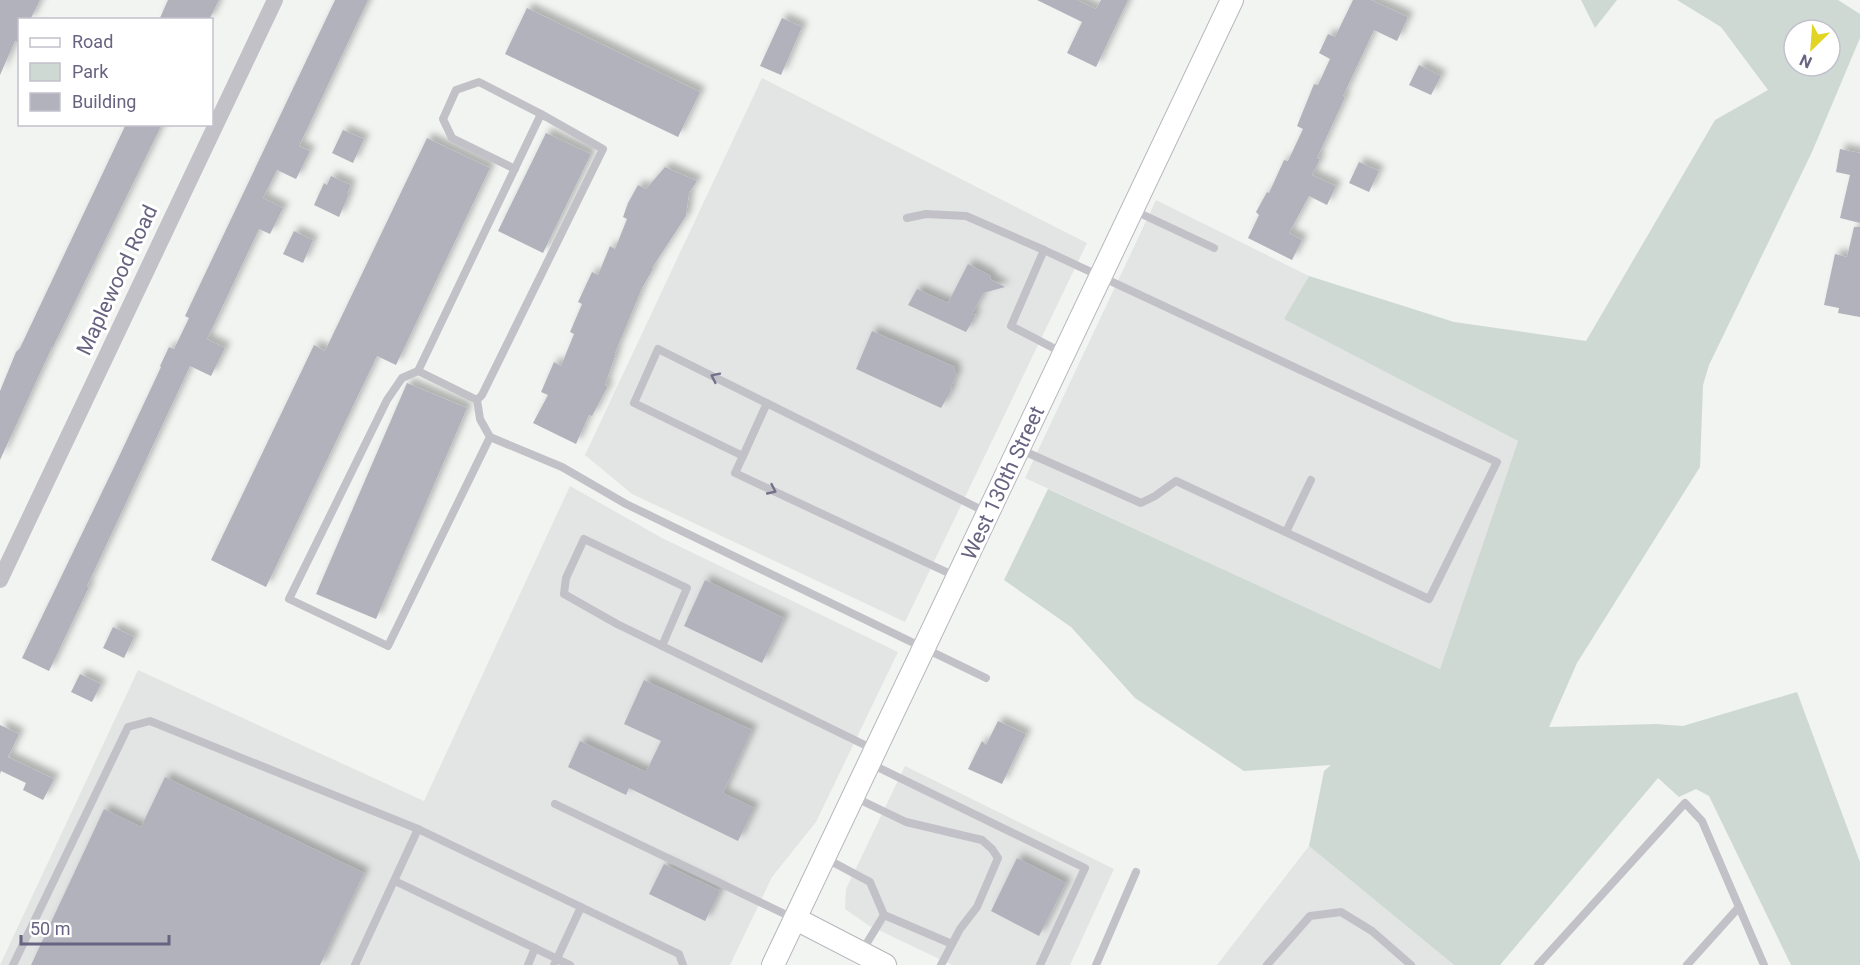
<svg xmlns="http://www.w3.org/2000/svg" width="1860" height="965" font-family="Roboto,sans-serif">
	<defs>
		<filter id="shadow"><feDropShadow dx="5.5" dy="-5.5" stdDeviation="3" flood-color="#0004"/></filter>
	</defs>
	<rect width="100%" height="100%" fill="#f1f4f0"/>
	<g fill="#e3e5e4">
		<path d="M762,78L1087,243L905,622L632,494L585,455Z"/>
		<path d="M1156,200L1309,276L1285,319L1518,441L1440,669L1025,478Z"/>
		<path d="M570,486L662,538L898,652L816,822L772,877L730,965H0L138,670L424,801Z"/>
		<path d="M905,766L1114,869L1070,965H952L868,925L845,909L846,889Z"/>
		<path d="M1309,846L1454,965H1217Z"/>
	</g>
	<g fill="#cfd9d3" fill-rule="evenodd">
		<path d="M1581,0H1617L1595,28Z"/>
		<path d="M1677,0H1838L1860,14V38L1812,152L1709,365L1703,385L1700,467L1577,663L1549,727L1656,724L1683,726L1797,692L1860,862V965H1791L1709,796L1696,789L1679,797L1658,778L1500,965H1454L1309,846L1324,771L1331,765L1244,771L1135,698L1071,627L1004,580L1048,489L1440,669L1518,441L1284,319L1309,276L1454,322L1586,341L1715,120L1768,90L1721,27ZM1794,30H1830V66H1794Z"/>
	</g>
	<g fill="#b2b2bc" filter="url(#shadow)">
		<path d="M0,0H40L30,20H20V43L15,41L0,75Z"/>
		<path d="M168,0H219L209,20H159Z"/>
		<path d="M335,0H368L299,146L310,151L296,179L277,170L263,198L283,208L270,234L259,229L207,339L225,348L211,376L190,366L87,586L89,587L49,671L22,658L116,463L161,367L160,366L169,347L174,349L189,318L185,316Z"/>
		<path d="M1037,0H1077L1096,9L1101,0H1128L1096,67L1067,53L1082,22Z"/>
		<path d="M1353,0H1371L1408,17L1397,41L1374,30L1343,96L1345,97L1317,158L1320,159L1312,175L1336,186L1327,205L1309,196L1289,233L1302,240L1292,260L1248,238L1259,215L1256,212L1267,192L1269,193L1284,160L1288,161L1303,129L1297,126L1314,84L1318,85L1330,59L1319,53L1328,34L1335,37Z"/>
		<path d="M527,8L700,92L678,137L505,54Z"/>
		<path d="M782,18L802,27L781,75L760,66Z"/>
		<path d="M1419,65L1441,76L1431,95L1409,85Z"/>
		<path d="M126,124H162L53,347H52L0,460V391L16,352L20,348Z"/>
		<path d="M343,130L364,139L353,163L332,153Z"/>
		<path d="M546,133L591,154L543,253L498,231Z"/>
		<path d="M427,138L490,168L396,365L377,356L266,587L211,560L314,345L325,351Z"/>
		<path d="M1840,149L1860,153V223L1840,218L1850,175L1836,172Z"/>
		<path d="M1359,162L1379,171L1369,192L1349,183Z"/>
		<path d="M665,167L697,181L689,193L686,216L652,268L653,269L642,288L615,353H616L605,385L608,386L592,416L589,415L576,444L533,423L548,395L541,392L554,362L561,366L574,334L570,332L582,304L578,302L592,272L598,275L610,246L615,249L627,219L623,217L628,203L638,185L646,189Z"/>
		<path d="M331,176L351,185L347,194H349L339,217L314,205L324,183L327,185Z"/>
		<path d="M1854,227H1860V317L1838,313L1839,308L1824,305L1835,254L1847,257Z"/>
		<path d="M294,231L313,240L303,263L283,254Z"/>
		<path d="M968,264L991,276L990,279L1005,287L983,293L972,314L976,315L966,332L908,305L917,289L948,303Z"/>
		<path d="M872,331L955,367L954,371L957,374L950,388L952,389L941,408L856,369Z"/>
		<path d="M407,383L467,408L376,619L316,594Z"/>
		<path d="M705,580L784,618L762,663L684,626Z"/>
		<path d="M113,627L134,637L124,658L103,648Z"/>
		<path d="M80,674L101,684L92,702L71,692Z"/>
		<path d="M644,680L752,730L723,793L754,808L738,841L629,788L626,795L568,767L580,741L646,772L661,741L624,724Z"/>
		<path d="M998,721L1026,734L1002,784L968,769L982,741L986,745Z"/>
		<path d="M0,725L19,734L8,757L54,779L43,800L23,790L26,783L1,771L0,774Z"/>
		<path d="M165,777L364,873L320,965H31L104,809L141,827Z"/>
		<path d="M1017,858L1066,883L1039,936L991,911Z"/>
		<path d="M664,864L720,891L705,921L649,894Z"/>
	</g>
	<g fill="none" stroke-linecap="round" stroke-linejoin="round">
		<defs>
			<g id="secondary">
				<path d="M796,919L885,965"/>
				<path d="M773,965L1232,0"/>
			</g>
		</defs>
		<use href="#secondary" stroke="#b7b6be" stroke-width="24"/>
		<g stroke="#c2c1c8" stroke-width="8">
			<path d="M515,169L452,138L443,119L456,90L479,82L541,114"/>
			<path d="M1133,210L1214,248"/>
			<path d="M907,218L926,214L966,216L1044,250"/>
			<path d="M418,371L477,400"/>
			<path d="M767,403L743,456L634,403L658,349L988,513"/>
			<path d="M490,437L480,419L477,400L482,395L603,149L541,114L418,371L402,378L387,400L289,599L388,646L490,437L562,467L626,504L986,678"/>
			<path d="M1019,449L1141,503L1155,496L1176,481L1429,599L1497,462L1044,250L1011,326L1063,353"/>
			<path d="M743,456L735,473L957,577"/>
			<path d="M1286,532L1311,480"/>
			<path d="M662,646L687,588L584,539L566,578L564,594L617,624L873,749"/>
			<path d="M871,764L1085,868L1040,965"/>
			<path d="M854,797L906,822L982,840L992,849L998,858L977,907L960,929L941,965"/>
			<path d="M555,804L793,918"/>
			<path d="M825,858L870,882L884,915"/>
			<path d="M395,881L570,965"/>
			<path d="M862,951L884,915L952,944"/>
			<path d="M13,965L128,727L150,721L418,829"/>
			<path d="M355,965L418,829L679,954L683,965"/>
			<path d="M528,965L535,948"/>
			<path d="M554,965L581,907"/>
			<path d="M1096,965L1136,872"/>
			<path d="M1267,965L1310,916L1341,912L1372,931L1411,965"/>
			<path d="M1538,965L1685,803L1702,821L1764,965"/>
			<path d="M1687,965L1739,907"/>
		</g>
		<path stroke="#c2c1c8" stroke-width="16" d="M0,580L275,0"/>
		<use href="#secondary" stroke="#fff" stroke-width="22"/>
	</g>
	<defs><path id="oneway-chevron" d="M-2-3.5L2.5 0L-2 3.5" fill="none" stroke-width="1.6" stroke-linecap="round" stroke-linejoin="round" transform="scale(1.5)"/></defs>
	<g stroke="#75718c">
		<use href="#oneway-chevron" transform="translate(715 377) rotate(-154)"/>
		<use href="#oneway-chevron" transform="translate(772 490) rotate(25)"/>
	</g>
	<g text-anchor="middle" stroke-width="6" stroke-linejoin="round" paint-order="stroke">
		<g font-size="21" fill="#676381" stroke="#fff">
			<text transform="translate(117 280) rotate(-65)" y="7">Maplewood Road</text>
			<text transform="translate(1003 483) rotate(-65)" y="7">West 130th Street</text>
		</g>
	</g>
	<rect x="18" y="18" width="195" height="108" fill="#ffffff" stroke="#c2c1cd" stroke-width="1.5"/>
	<rect x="30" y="38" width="30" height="9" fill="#ffffff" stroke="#c2c1cd" stroke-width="1.5"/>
	<text x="72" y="48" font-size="18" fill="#676381">Road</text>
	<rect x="30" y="63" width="30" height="18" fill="#cfd9d3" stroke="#c2c1cd" stroke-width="1.5"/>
	<text x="72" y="78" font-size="18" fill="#676381">Park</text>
	<rect x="30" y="93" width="30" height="18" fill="#b2b2bc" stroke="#c2c1cd" stroke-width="1.5"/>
	<text x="72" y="108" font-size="18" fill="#676381">Building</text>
	<g transform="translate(1812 48) rotate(205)"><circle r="28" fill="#ffffff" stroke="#c2c1cd" stroke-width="1.5"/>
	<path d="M0-4.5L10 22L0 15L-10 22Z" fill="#e2d423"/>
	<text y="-9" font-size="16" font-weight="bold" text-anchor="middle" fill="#676381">N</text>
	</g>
	<path d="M21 935v9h148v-9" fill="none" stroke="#676381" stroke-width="3"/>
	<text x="30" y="935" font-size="18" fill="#676381" stroke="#ffffff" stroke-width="4.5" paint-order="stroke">50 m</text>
</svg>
